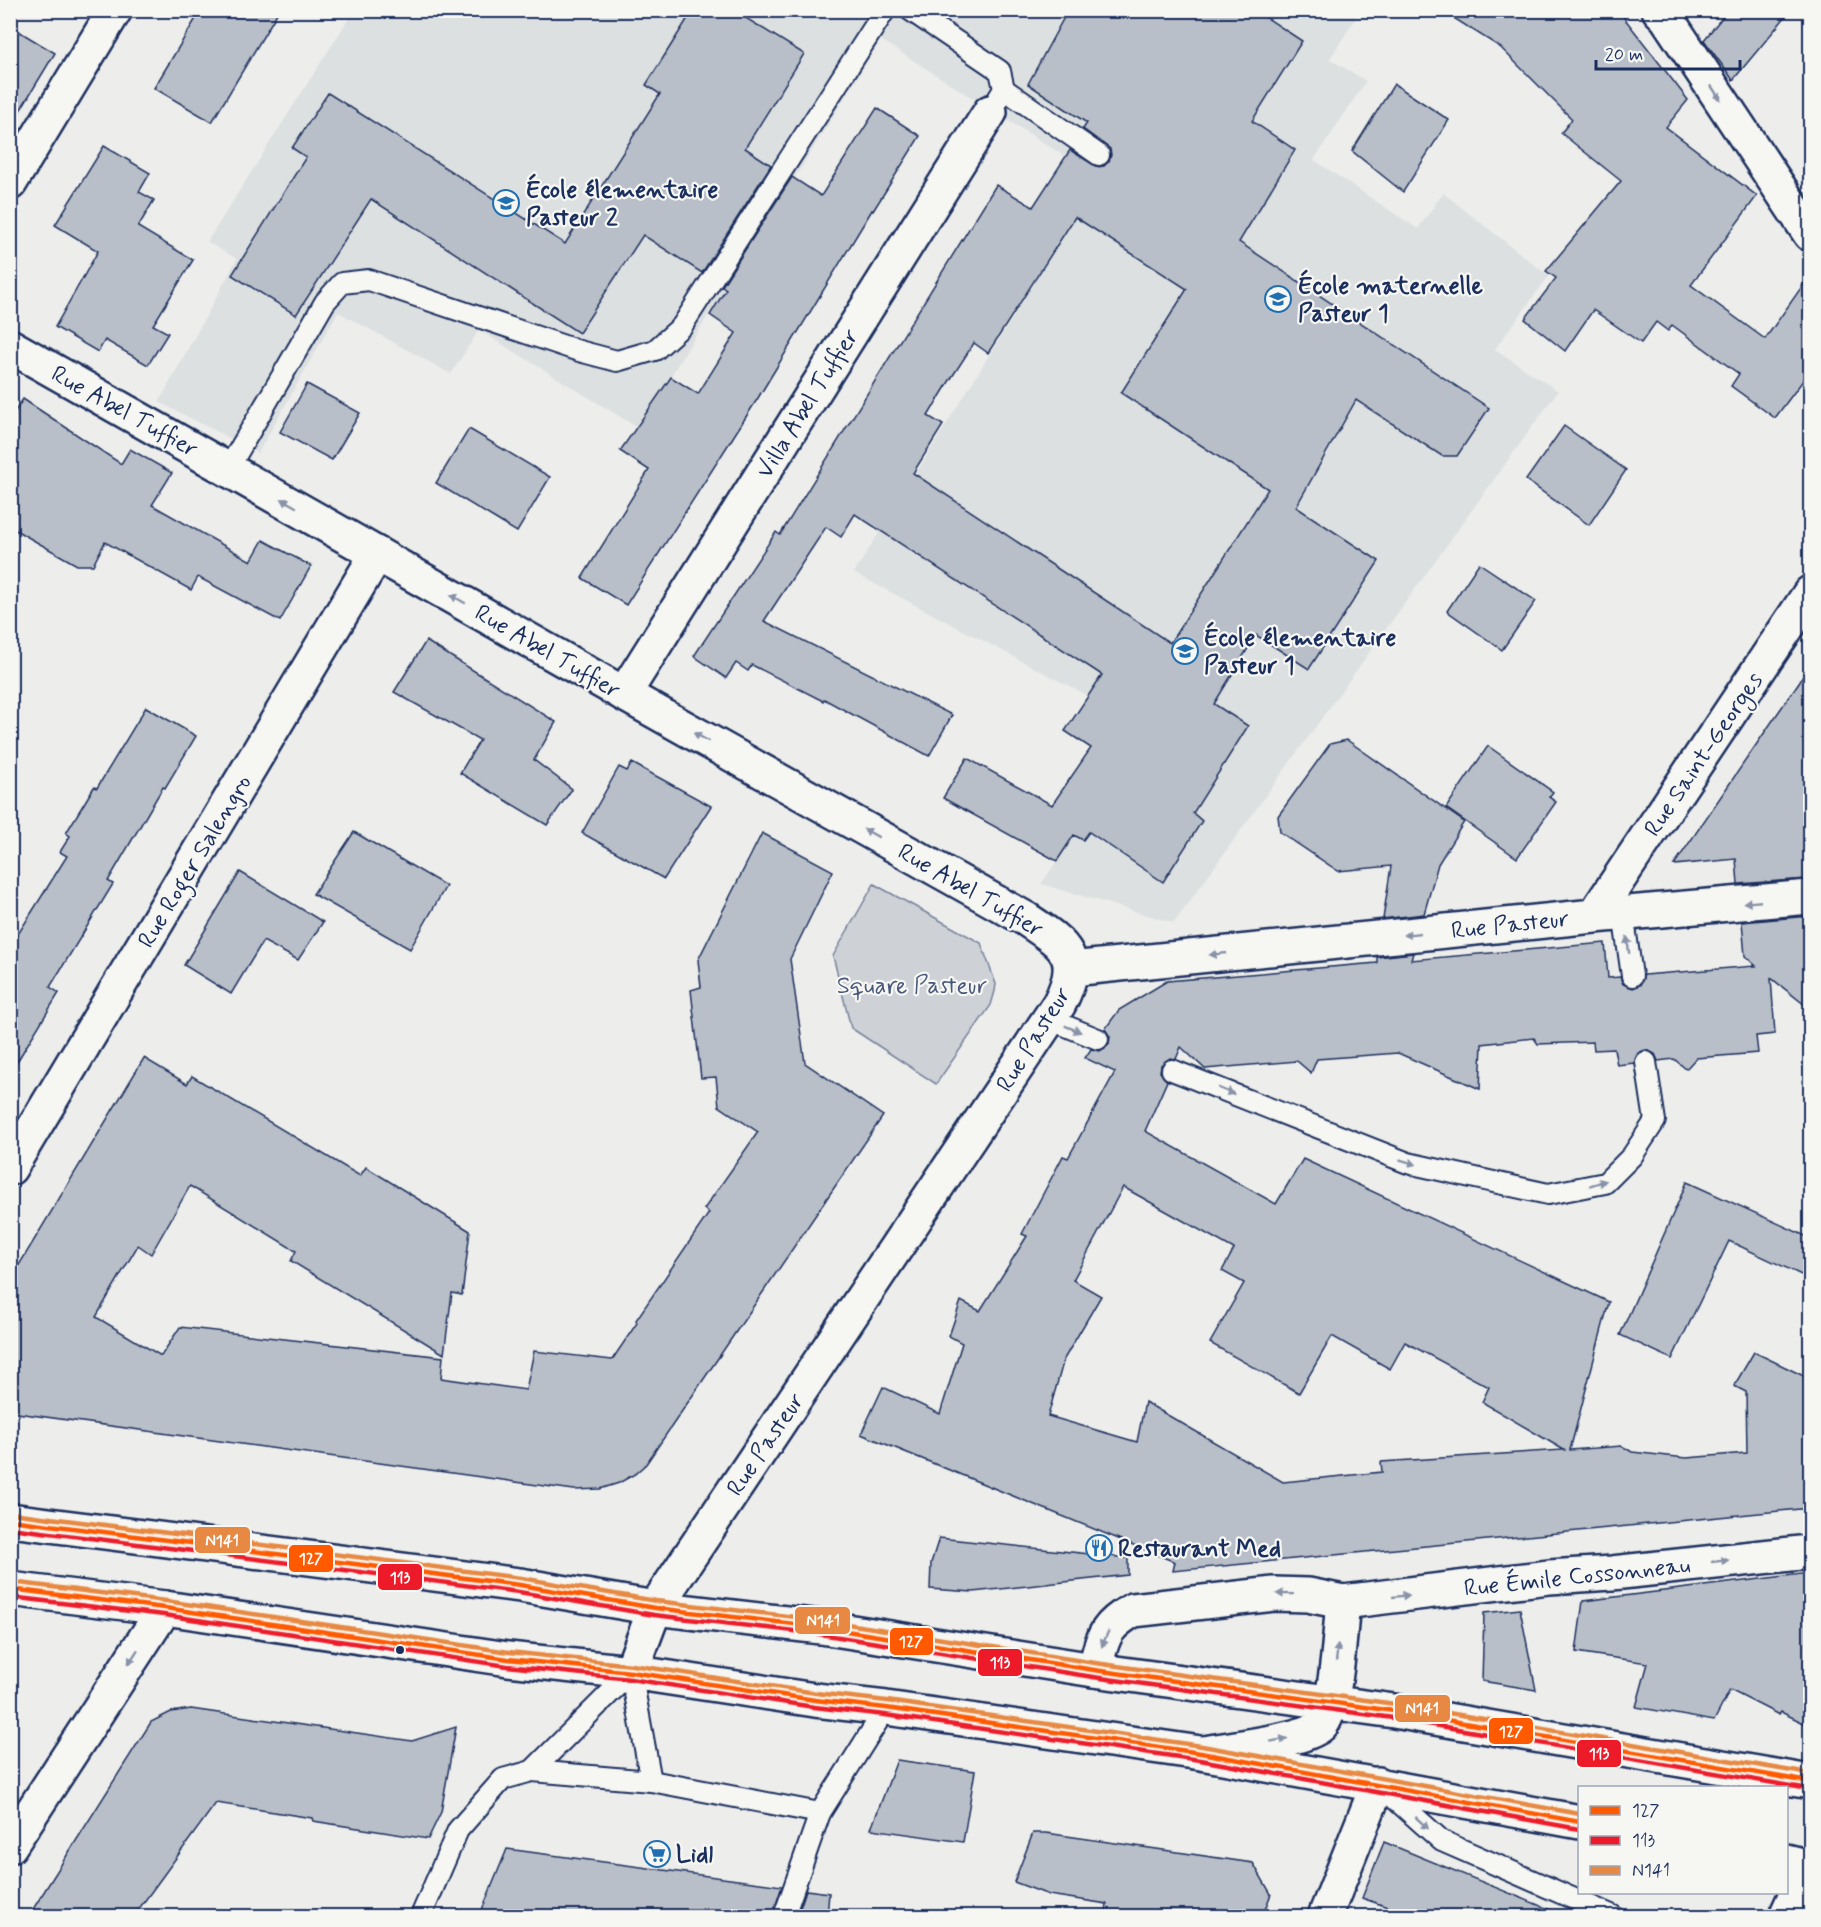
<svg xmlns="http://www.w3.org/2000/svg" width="1821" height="1927" font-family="Mynerve,sans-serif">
	<rect width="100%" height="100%" fill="#edeeec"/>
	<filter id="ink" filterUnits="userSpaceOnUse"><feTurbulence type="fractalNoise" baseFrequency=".0167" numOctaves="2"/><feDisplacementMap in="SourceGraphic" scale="12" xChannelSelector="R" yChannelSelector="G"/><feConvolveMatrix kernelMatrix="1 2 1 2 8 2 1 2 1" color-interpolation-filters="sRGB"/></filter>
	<g filter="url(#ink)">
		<path fill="#dde0e1" d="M354,10L1360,11L1330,59L1366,81L1314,160L1418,229L1443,193L1549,276L1495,349L1558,391L1174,923L1041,884L1149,728L854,573L1099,178L881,40L638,428L479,330L451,374L338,312L258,453L159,402L237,259L207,242Z"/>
		<path fill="#ced2d7" stroke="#74809a" stroke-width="1.5" d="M874,884L981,943L996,984L995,991L991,1005L936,1084L851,1028L833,956Z"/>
		<g fill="#b9bfc8" stroke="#1b2f5e" stroke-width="1.5" fill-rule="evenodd">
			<path d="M201,10H279L212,122L154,88Z"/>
			<path d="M693,10H733L804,54L745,148L771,165L702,273L643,235L579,333L371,199L296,315L232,275L306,157L292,148L328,93L565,244L660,94L646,85Z"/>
			<path d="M1068,10H1255L1302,41L1252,121L1295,150L1239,242L1489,408L1457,456H1442L1356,400L1296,507L1379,561L1309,669L1256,635L1214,704L1248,726L1193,813L1202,821L1163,882L1089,832L1083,840L1074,835L1057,861L943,798L967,758L1052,805L1091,748L1065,731L1102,675L855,514L841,537L826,527L764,621L952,715L929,756L824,699L823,701L752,665L748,671L736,663L726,678L694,656L776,532L780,535L996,185L1033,207L1070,150L1097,167L1104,166L1109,161L1111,155L1110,149L1083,129L1087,123L1028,84ZM1075,217L1187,289L1121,393L1268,489L1170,643L913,473L943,425L928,416L950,380L974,343L988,353Z"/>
			<path d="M1441,10H1618L1688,100L1666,127L1757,196L1691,285L1765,339L1810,275V371L1775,418L1731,386L1739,374L1672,325L1668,331L1656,322L1641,343L1593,310L1565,351L1525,319L1556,278L1546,271L1621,181L1561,133L1572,119L1500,47Z"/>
			<path d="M1728,10H1791L1733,80L1704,40Z"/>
			<path d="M10,26L55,53L10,127Z"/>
			<path d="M1394,84L1449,120L1403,192L1352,151Z"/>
			<path d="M877,108L920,136L873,211L872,210L758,398L626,605L582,578L649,470L620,451L671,377L698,394L736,333L710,315L726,289L722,286L792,177L821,196Z"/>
			<path d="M104,146L150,173L139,192L154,200L138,227L193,260L153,325L168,333L148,365L105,340L98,352L55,327L98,251L55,225Z"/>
			<path d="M307,384L360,413L332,460L280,432Z"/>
			<path d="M23,399L121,464L130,449L172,473L152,505L251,561L263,540L311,566L280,621L198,577L191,590L105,542L93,565H77L10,527V419Z"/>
			<path d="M1564,426L1626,470L1589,525L1526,480Z"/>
			<path d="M469,429L550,477L517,532L436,483Z"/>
			<path d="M1479,563L1536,601L1502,650L1447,611Z"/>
			<path d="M426,641L556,722L534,760L572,789L547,825L460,773L480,740L394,692Z"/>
			<path d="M1810,666V879L1738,884L1736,859L1674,865Z"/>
			<path d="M146,707L196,736L165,788L163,787L108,881L113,884L50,987L59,993L10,1073V947L67,856L60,852L70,836L66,833L94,787L97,788Z"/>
			<path d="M1347,740L1464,822L1438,864L1424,914L1383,919L1391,866L1338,871L1280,832L1278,816L1330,744Z"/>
			<path d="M1488,746L1553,792L1549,797L1556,802L1517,858L1446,808Z"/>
			<path d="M632,763L711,806L664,879L582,833L619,767L627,771Z"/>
			<path d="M354,832L446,886L410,949L313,894Z"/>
			<path d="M762,833L833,871L790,959L805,1063L883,1116L646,1464L635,1474L619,1483L600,1489L574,1490L10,1412V1280L144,1058L187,1084L192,1076L360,1176L366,1167L470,1231L462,1295L452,1293L444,1354L291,1261L296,1251L190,1186L151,1254L138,1245L96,1317L161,1356L180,1327L443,1357L441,1378L526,1390L534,1351L612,1360L637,1323L636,1320L709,1213L704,1209L758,1132L719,1106L716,1077L701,1078L691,990L701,987L698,960Z"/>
			<path d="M240,872L323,922L298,960L263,941L231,994L184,965Z"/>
			<path d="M1810,916V1009L1771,978L1775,1034L1756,1036L1758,1053L1696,1058L1686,1069L1674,1059L1658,1061L1655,1054L1645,1050L1638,1053L1634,1063L1617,1065L1614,1049L1594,1050L1593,1042L1538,1044L1534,1038L1482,1044L1480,1089L1398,1053L1317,1059L1311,1073L1297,1061L1205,1069L1181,1047L1176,1059L1170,1058L1161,1065L1160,1072L1167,1081L1145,1131L1276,1204L1303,1159L1609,1302L1570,1450L1622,1446L1632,1452L1686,1458L1747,1453L1746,1392L1734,1386L1754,1352L1810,1379V1508L1173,1571L1175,1562L861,1434L883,1387L940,1414L962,1343L949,1336L961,1301L980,1311L1027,1236L1022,1234L1063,1156L1068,1158L1115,1072L1085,1058L1091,1049L1100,1051L1109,1044L1110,1037L1105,1029L1119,1010L1167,981L1377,963V957L1413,953L1411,960L1605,943L1608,978L1620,977L1623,984L1633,988L1640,985L1644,975L1756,966L1745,956L1742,922ZM1123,1187L1234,1249L1222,1271L1244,1283L1210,1343L1299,1393L1332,1336L1390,1369L1405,1342L1489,1387L1482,1402L1564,1450L1381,1462L1382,1472L1283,1482L1145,1402L1137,1442L1048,1416L1064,1359L1101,1296L1073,1280Z"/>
			<path d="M1687,1182L1810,1238V1279L1729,1241L1672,1359L1620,1335Z"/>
			<path d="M939,1538L1128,1558V1575L973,1592L930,1589L931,1563Z"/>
			<path d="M1810,1573V1726L1781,1712L1779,1715L1730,1690L1714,1721L1636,1707L1648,1663L1576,1652L1583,1601Z"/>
			<path d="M1520,1609L1536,1690L1482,1681L1484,1613Z"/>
			<path d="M191,1709L412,1741L456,1727L441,1812L428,1839L313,1821L312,1818L216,1803L133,1917H28L151,1722L171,1712Z"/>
			<path d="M897,1760L975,1771L963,1842L871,1829Z"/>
			<path d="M1033,1833H1046L1253,1863L1271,1894L1262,1917H1105L1107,1904L1049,1895L1014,1882Z"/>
			<path d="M1384,1842L1563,1915V1917H1416L1362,1898Z"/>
			<path d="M507,1849L782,1886L772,1917H479Z"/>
			<path d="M806,1890L829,1893L827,1917H797Z"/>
		</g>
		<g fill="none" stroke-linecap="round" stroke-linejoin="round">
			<defs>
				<g id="lane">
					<path d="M910,10L1000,71L1004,89L990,112"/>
					<path d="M1004,89L1099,155"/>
					<path d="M228,469L325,302L342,283L369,280L579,351L617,361L655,350L682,326L885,10"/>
					<path d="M1623,913L1632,976"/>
					<path d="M1049,1019L1098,1039"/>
					<path d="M1172,1070L1408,1163L1548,1194L1605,1183L1632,1156L1655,1121L1646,1062"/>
					<path d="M631,1672L651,1781"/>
					<path d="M532,1771L631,1672"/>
					<path d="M1385,1790L1442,1841L1613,1916"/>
					<path d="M820,1813L886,1708"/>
					<path d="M421,1916L458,1830L503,1779L532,1771L651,1781L820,1813L784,1916"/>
				</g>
				<g id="street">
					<path d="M1659,10L1666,17L1810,234"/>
					<path d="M10,183L115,10"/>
					<path d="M10,346L624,694L1026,919C1065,945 1084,956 1059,1004L655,1608L631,1672"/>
					<path d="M624,694L990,112"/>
					<path d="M1594,916L1810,593"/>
					<path d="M1071,969L1594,916L1810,897"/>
					<path d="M10,1168L377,554"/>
					<path d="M1094,1670C1104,1637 1102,1628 1133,1610L1274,1594L1308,1595L1343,1602L1549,1577L1612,1573L1810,1552"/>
					<path d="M1204,1753C1230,1748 1304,1741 1321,1725C1337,1708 1340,1628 1343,1602"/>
					<path d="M10,1846L165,1608"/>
					<path d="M1325,1916L1378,1784"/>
					<path d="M1786,1916L1809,1866"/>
				</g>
				<g id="primary">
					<path d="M10,1520L520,1585L655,1608L821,1627L1094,1670L1394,1711L1810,1782"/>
					<path d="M10,1589L165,1608L508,1659L631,1672L815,1700L886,1708L1201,1753L1580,1822"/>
					<path d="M1786,1861L1810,1867"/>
				</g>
			</defs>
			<use href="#lane" stroke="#1b2f5e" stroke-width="24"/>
			<use href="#street" stroke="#1b2f5e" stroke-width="38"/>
			<use href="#primary" stroke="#1b2f5e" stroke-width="38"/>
			<use href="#lane" stroke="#f6f6f2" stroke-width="20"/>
			<use href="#street" stroke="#f6f6f2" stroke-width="33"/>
			<use href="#primary" stroke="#f6f6f2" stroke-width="33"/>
			<defs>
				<g id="bus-1">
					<path d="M10,1520L520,1585L655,1608L821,1627L1094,1670L1394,1711L1810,1782"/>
					<path d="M10,1589L165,1608L508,1659L631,1672L815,1700L886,1708L1201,1753L1580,1822"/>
				</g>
				<g id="bus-2">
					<path d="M10,1528L519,1592L654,1615L820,1634L1093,1677L1393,1718L1809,1789"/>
					<path d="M10,1597L164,1615L507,1666L630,1679L814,1707L885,1715L1200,1760L1579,1829"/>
				</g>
				<g id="bus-3">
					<path d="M11,1513L521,1578L656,1601L822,1620L1095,1663L1395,1704L1810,1774"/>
					<path d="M11,1582L166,1601L509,1652L632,1665L816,1693L887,1701L1202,1746L1580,1814"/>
				</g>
			</defs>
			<use href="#bus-1" stroke="#f6f6f2" stroke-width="9"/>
			<use href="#bus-2" stroke="#f6f6f2" stroke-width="9"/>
			<use href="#bus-3" stroke="#f6f6f2" stroke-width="9"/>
			<use href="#bus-1" stroke="#ff5a00" stroke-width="4.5"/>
			<use href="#bus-2" stroke="#ed1b2a" stroke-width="4.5"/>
			<use href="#bus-3" stroke="#e78943" stroke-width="4.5"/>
		</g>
		<defs><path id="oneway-solid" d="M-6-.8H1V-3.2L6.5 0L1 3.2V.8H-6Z" transform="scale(1.5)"/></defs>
		<g fill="#8892a8">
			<use href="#oneway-solid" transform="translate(1716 93) rotate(56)"/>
			<use href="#oneway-solid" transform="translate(289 503) rotate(-150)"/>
			<use href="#oneway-solid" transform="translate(458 599) rotate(-150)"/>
			<use href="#oneway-solid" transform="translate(701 737) rotate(-151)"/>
			<use href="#oneway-solid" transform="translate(871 833) rotate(-151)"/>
			<use href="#oneway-solid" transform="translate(1752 902) rotate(175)"/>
			<use href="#oneway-solid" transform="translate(1412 934) rotate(174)"/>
			<use href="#oneway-solid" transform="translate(1628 945) rotate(-98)"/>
			<use href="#oneway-solid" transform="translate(1218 954) rotate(174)"/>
			<use href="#oneway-solid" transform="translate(1073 1029) rotate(22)"/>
			<use href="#oneway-solid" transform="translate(1226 1091) rotate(22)"/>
			<use href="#oneway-solid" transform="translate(1408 1162) rotate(17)"/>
			<use href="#oneway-solid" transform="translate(1598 1183) rotate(-17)"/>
			<use href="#oneway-solid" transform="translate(1720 1561) rotate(-6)"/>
			<use href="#oneway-solid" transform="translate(1285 1594) rotate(-179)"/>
			<use href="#oneway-solid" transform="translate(1401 1596) rotate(-6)"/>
			<use href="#oneway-solid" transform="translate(1105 1639) rotate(113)"/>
			<use href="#oneway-solid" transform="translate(1337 1653) rotate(-84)"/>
			<use href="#oneway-solid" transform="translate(133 1657) rotate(123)"/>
			<use href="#oneway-solid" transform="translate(1279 1740) rotate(-10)"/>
			<use href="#oneway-solid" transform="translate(1422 1823) rotate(42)"/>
		</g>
	</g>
	<defs>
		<symbol id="school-ring" viewBox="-11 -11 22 22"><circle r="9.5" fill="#f6f6f2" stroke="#1f6fb2" stroke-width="1.5"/><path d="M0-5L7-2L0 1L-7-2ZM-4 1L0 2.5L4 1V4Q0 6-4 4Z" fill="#1f6fb2"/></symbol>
		<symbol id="restaurant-ring" viewBox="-11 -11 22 22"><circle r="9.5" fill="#f6f6f2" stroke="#1f6fb2" stroke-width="1.5"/><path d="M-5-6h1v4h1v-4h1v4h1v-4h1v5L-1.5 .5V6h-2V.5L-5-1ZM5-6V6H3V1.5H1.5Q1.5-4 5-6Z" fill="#1f6fb2"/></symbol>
		<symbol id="supermarket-ring" viewBox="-11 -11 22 22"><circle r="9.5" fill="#f6f6f2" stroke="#1f6fb2" stroke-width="1.5"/><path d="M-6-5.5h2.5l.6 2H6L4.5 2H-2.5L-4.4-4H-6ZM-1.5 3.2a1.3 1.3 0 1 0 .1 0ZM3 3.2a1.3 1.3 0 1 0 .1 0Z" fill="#1f6fb2"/></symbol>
	</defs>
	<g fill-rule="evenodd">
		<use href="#school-ring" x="491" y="188" width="30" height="30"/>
		<use href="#school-ring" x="1263" y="284" width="30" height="30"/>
		<use href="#school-ring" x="1170" y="636" width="30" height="30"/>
		<use href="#restaurant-ring" x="1084" y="1533" width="30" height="30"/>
		<use href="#supermarket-ring" x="642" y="1839" width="30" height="30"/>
	</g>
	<circle fill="#1b2f5e" stroke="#f6f6f2" stroke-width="2" cx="400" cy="1650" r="5"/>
	<g text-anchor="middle" stroke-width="4.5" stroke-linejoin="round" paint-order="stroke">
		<g font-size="24" font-weight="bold" fill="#1b2f5e" stroke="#f6f6f2" text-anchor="start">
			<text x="526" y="197">École élementaire<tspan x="526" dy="28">Pasteur 2</tspan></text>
			<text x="1298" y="293">École maternelle<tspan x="1298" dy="28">Pasteur 1</tspan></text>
			<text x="1204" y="645">École élementaire<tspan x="1204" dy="28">Pasteur 1</tspan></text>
			<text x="1118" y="1556">Restaurant Med</text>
			<text x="676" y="1862">Lidl</text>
		</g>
		<g font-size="24" fill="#1b2f5e" stroke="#f6f6f2">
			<text transform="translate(807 403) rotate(-58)" y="8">Villa Abel Tuffier</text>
			<text transform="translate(125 411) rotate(29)" y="8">Rue Abel Tuffier</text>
			<text transform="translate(548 651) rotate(30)" y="8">Rue Abel Tuffier</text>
			<text transform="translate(1703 754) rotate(-56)" y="8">Rue Saint-Georges</text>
			<text transform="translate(194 861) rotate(-59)" y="8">Rue Roger Salengro</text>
			<text transform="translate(971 890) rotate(30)" y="8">Rue Abel Tuffier</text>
			<text transform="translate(1510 924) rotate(-6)" y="8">Rue Pasteur</text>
			<text transform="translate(1033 1039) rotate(-58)" y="8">Rue Pasteur</text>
			<text transform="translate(765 1444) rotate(-56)" y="8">Rue Pasteur</text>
			<text transform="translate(1577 1576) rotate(-6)" y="8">Rue Émile Cossonneau</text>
		</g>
		<g font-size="24" fill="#48587c" stroke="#f6f6f2">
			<text x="912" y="993">Square Pasteur</text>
		</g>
	</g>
	<g stroke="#f6f6f2" stroke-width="2">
		<rect x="194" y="1526" width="57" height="28" rx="6" fill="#e78943"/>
		<rect x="288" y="1544" width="46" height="29" rx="6" fill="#ff5a00"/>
		<rect x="377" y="1563" width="46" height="28" rx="6" fill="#ed1b2a"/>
		<rect x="794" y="1606" width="57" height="29" rx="6" fill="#e78943"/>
		<rect x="889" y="1627" width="45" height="29" rx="6" fill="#ff5a00"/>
		<rect x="977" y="1648" width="46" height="29" rx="6" fill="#ed1b2a"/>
		<rect x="1394" y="1694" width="57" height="29" rx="6" fill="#e78943"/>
		<rect x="1488" y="1717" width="46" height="28" rx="6" fill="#ff5a00"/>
		<rect x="1576" y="1739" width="46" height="29" rx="6" fill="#ed1b2a"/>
	</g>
	<g font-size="16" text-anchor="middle" font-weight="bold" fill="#fff">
		<text x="222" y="1546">N141</text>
		<text x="311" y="1564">127</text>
		<text x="400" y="1583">113</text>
		<text x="823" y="1626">N141</text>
		<text x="911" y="1647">127</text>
		<text x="1000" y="1668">113</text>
		<text x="1422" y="1714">N141</text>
		<text x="1511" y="1737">127</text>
		<text x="1599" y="1759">113</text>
	</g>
	<rect width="1821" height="1927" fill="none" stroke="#f6f6f2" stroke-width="36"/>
	<rect x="18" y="18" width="1785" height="1891" fill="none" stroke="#1b2f5e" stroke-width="2" filter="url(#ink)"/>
	<rect x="1578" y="1786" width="210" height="108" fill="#f6f6f2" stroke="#9ea6b7" stroke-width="1.5"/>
	<rect x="1590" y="1806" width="30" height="9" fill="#ff5a00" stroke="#9ea6b7" stroke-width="1.5"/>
	<text x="1632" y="1816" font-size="18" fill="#1b2f5e">127</text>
	<rect x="1590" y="1836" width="30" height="9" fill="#ed1b2a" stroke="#9ea6b7" stroke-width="1.5"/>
	<text x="1632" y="1846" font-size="18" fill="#1b2f5e">113</text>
	<rect x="1590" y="1866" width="30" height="9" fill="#e78943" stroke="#9ea6b7" stroke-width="1.5"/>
	<text x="1632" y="1876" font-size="18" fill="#1b2f5e">N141</text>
	<path d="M1596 60v9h144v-9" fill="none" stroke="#1b2f5e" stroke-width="3"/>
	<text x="1605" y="60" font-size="18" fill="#1b2f5e" stroke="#f6f6f2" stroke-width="4.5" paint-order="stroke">20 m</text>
</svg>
